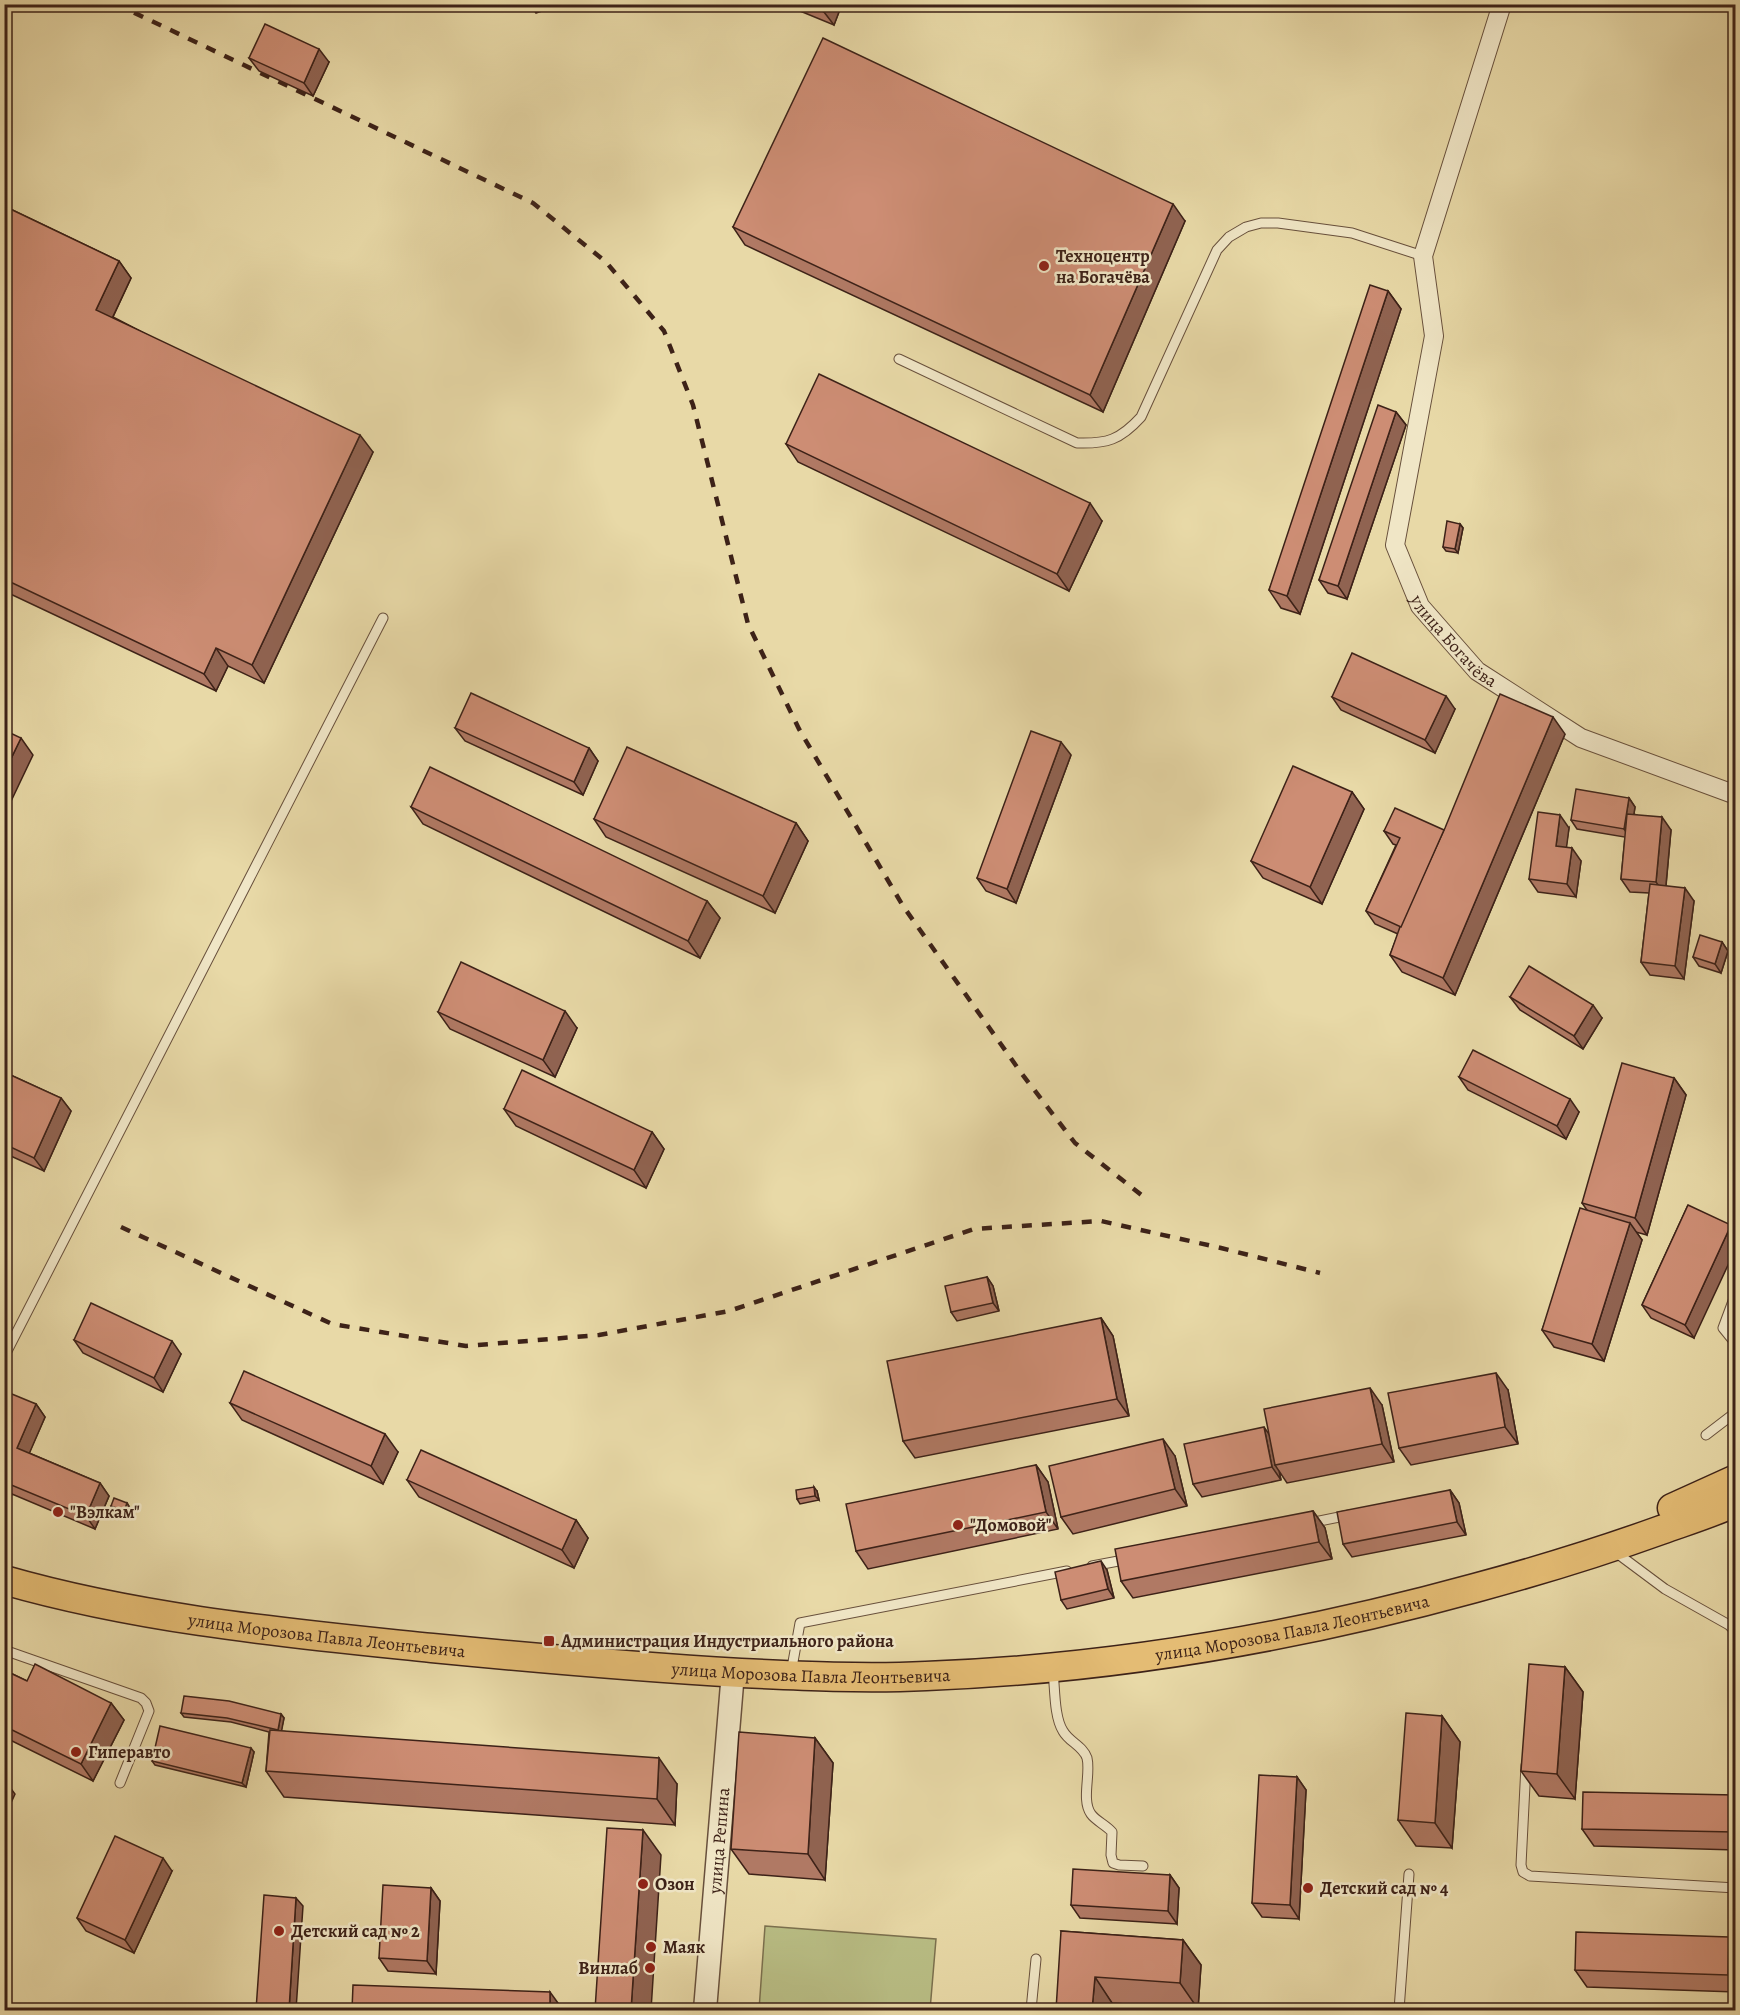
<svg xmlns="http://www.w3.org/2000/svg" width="1740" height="2015" font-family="Alegreya,serif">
	<rect width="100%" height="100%" fill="#e8d9a7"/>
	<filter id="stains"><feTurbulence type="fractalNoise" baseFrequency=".00333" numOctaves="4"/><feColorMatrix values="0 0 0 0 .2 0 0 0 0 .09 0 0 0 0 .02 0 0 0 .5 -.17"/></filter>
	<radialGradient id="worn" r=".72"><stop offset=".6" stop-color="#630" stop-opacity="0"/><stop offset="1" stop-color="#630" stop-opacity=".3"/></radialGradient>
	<path fill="#b9be85" stroke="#7b704e" stroke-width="1.5" d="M765,1926L936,1939L930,2010H759Z"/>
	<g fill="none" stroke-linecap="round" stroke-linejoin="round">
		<defs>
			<g id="service">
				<path d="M899,359L1077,443C1107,444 1120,440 1141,417L1217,250L1229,237L1246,227L1261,223H1278L1352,233L1423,256"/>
				<path d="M1736,1293L1723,1328L1736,1344"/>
				<path d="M4,1357L383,618"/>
				<path d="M1706,1435L1736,1412"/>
				<path d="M1310,1523L1349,1515"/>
				<path d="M1614,1551L1665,1589L1729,1625L1736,1632"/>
				<path d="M1092,1566L1129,1559"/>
				<path d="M4,1650L141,1698L146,1703L149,1711L120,1783"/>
				<path d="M1053,1671C1055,1688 1054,1717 1063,1731C1069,1742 1083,1746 1087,1758C1091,1774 1081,1800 1091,1814C1096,1821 1106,1825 1112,1832L1111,1855L1113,1863L1119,1865L1143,1866"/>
				<path d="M791,1673L800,1623L1067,1571"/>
				<path d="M1526,1765L1521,1865L1523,1872L1530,1876L1736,1888"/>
				<path d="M1031,2010L1036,1959"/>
				<path d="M1399,2010L1409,1874"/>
				<path d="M1586,2010H1613"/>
			</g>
			<g id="minor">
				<path id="s1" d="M1502,4L1423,256L1434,336L1395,545L1420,606L1477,671L1581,738L1736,795"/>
			</g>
			<g id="tertiary">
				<path id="s2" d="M705,2010L733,1672"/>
			</g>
			<g id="primary">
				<path d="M1672,1508L1736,1479"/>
				<path id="s3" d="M4,1580C143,1620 289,1633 432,1648C535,1658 637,1667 741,1673C802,1676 865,1679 926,1676C1112,1669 1297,1637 1475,1588C1538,1571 1600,1552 1661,1530C1686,1521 1712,1513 1736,1502"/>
			</g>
		</defs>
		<use href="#service" stroke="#68503c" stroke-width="11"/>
		<use href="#minor" stroke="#68503c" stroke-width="20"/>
		<use href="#tertiary" stroke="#68503c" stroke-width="25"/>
		<use href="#primary" stroke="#3d2218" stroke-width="31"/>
		<use href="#service" stroke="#f0e6c6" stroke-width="9"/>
		<use href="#minor" stroke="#f0e6c6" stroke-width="18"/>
		<use href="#tertiary" stroke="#f0e6c6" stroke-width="22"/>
		<use href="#primary" stroke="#e4bc74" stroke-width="28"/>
		<g stroke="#3d2218" stroke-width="4.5" stroke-dasharray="10 10" stroke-linecap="butt">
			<path d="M116,4L533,203L606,262L664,331L693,405L748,624L799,729L903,906L1022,1074L1075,1143L1144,1197"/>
			<path d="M121,1227L332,1324L466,1346L599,1335L729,1311L974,1229L1101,1221L1221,1248L1320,1273"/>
		</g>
	</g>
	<g fill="#b07964" stroke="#3d2218" stroke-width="1.5">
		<path d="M530,4H561L536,13Z"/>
		<path d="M783,4H842L834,25Z"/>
		<path d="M249,58L329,62L313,96L259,71Z"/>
		<path d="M4,206L119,261L131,278L113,317L373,452L264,683L228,666L216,691L4,591Z"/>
		<path d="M1185,221L1103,412L745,245L733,227Z"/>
		<path d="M1388,291L1401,309L1300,614L1281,608L1269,590Z"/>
		<path d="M1396,412L1406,425L1347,599L1328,593L1319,580Z"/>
		<path d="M786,444L1102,521L1069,591L798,462Z"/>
		<path d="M1460,524L1463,528L1458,553L1446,551L1443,547Z"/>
		<path d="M1332,697L1455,709L1435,753L1341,710Z"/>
		<path d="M455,728L589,748L598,761L583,795L465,741Z"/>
		<path d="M1565,734L1455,995L1402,972L1390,955L1398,934L1375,924L1366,911L1396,845L1393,844L1384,831L1444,830Z"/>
		<path d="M1071,755L1016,903L986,891L977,878Z"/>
		<path d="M1352,792L1364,809L1322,904L1263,878L1251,861Z"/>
		<path d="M1629,798L1635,807L1634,814L1671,830L1666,886L1694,901L1684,979L1650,975L1641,962L1649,893L1630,892L1621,879L1625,837L1577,829L1571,820Z"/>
		<path d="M411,807L707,901L720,918L700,958L423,824Z"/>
		<path d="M594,819L796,823L808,841L775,913L606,837Z"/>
		<path d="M1569,828L1566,847L1581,861L1576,897L1538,892L1529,879Z"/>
		<path d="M1722,942L1728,951L1721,973L1699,966L1693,957Z"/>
		<path d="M1510,997L1602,1018L1583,1049L1520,1010Z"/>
		<path d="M438,1012L577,1028L555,1077L450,1029Z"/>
		<path d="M4,1072L61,1098L71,1111L44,1171L4,1153Z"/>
		<path d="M1459,1077L1579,1112L1566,1139L1468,1090Z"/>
		<path d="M1674,1078L1686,1095L1647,1235L1636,1232L1642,1240L1604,1361L1554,1347L1542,1330L1587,1210L1582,1203Z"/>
		<path d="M504,1109L652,1132L664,1149L646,1188L516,1126Z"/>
		<path d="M1736,1114V1139L1729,1130Z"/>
		<path d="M1688,1205L1694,1338L1651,1318L1642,1305Z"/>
		<path d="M987,1277L993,1286L999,1311L957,1321L951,1312Z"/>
		<path d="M1101,1318L1113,1336L1129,1416L915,1458L903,1441Z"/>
		<path d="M74,1340L181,1354L163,1392L83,1353Z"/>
		<path d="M1508,1390L1518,1444L1411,1465L1399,1448Z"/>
		<path d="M4,1397L36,1404L45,1417L29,1453L100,1483L109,1496L95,1529L12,1494L4,1512Z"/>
		<path d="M230,1403L398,1452L383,1484L242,1420Z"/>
		<path d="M1382,1405L1394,1462L1287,1483L1279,1471L1281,1480L1202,1497L1193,1484L1269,1435Z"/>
		<path d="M1175,1456L1187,1506L1073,1534L1061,1517Z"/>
		<path d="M1036,1465L1048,1482L1058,1529L868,1569L856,1551Z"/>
		<path d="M407,1480L576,1520L588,1538L574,1568L419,1497Z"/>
		<path d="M1450,1490L1459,1503L1466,1535L1352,1557L1343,1544Z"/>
		<path d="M817,1491L819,1500L800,1504L797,1499Z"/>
		<path d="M127,1503L130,1508L127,1516L114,1510L111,1506Z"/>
		<path d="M1313,1511L1325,1528L1332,1559L1133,1598L1121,1581Z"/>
		<path d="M1107,1570L1114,1598L1067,1609L1061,1600Z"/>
		<path d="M1565,1667L1583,1692L1575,1799L1539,1796L1521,1771Z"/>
		<path d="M4,1670L27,1681L111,1703L124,1720L93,1781L4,1737Z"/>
		<path d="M181,1713L281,1714L284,1718L281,1731L677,1784L675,1825L284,1797L266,1771L269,1732L231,1722L184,1717Z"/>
		<path d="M1442,1716L1460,1742L1452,1848L1416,1846L1398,1820Z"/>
		<path d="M815,1738L833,1763L825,1880L749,1874L731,1849Z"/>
		<path d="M254,1752L246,1787L155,1765L152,1761Z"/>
		<path d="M1297,1777L1306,1790L1299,1919L1262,1917L1252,1903Z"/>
		<path d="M1736,1796V1850L1594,1846L1582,1829Z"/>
		<path d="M172,1871L134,1953L86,1931L77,1918Z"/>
		<path d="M1170,1875L1179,1888L1177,1924L1080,1918L1071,1905Z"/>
		<path d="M431,1888L440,1901L436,1974L388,1971L379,1958Z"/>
		<path d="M1061,1931L1183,1940L1201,1965L1198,2009L1112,2003Z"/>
		<path d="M1736,1947V1992L1587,1987L1575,1970Z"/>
	</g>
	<g fill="#906351" stroke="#3d2218" stroke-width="1.5">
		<path d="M827,4H842L834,25L824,12Z"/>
		<path d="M319,49L329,62L313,96L304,83Z"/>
		<path d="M1173,204L1185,221L1103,412L1090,395Z"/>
		<path d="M119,261L131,278L108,327L96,310Z"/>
		<path d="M1388,291L1401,309L1300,614L1287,596Z"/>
		<path d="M1396,412L1406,425L1347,599L1338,586Z"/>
		<path d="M360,435L373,452L264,683L252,665Z"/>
		<path d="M1090,503L1102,521L1069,591L1057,574Z"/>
		<path d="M1460,524L1463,528L1458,553L1455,549Z"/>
		<path d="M216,648L228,666L216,691L204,674Z"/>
		<path d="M1446,696L1455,709L1435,753L1425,740Z"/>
		<path d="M1553,717L1565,734L1455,995L1443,978Z"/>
		<path d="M21,738L33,755L4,816V773Z"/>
		<path d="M1061,742L1071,755L1016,903L1007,889Z"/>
		<path d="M589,748L598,761L583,795L574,782Z"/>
		<path d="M1352,792L1364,809L1322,904L1310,887Z"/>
		<path d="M1629,798L1635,807L1630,838L1624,829Z"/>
		<path d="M1560,815L1569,828L1565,859L1556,846Z"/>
		<path d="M1662,817L1671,830L1665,895L1656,882Z"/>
		<path d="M796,823L808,841L775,913L763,896Z"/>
		<path d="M1572,848L1581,861L1576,897L1567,884Z"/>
		<path d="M1685,888L1694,901L1684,979L1675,966Z"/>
		<path d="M707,901L720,918L700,958L688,941Z"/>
		<path d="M1722,942L1728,951L1721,973L1715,964Z"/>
		<path d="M1593,1005L1602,1018L1583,1049L1574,1036Z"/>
		<path d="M565,1011L577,1028L555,1077L543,1060Z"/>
		<path d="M1674,1078L1686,1095L1647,1235L1635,1218Z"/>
		<path d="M61,1098L71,1111L44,1171L34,1158Z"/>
		<path d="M1570,1099L1579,1112L1566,1139L1557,1126Z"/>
		<path d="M652,1132L664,1149L646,1188L634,1170Z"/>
		<path d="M1630,1223L1642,1240L1604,1361L1592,1344Z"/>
		<path d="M1731,1225L1736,1231V1248L1694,1338L1685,1325Z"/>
		<path d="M987,1277L993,1286L999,1311L993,1303Z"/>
		<path d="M1101,1318L1113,1336L1129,1416L1117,1399Z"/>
		<path d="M172,1341L181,1354L163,1392L154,1378Z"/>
		<path d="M1496,1373L1508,1390L1518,1444L1505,1427Z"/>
		<path d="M1370,1388L1382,1405L1394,1462L1382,1444Z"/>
		<path d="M36,1404L45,1417L26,1461L17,1448Z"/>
		<path d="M1264,1427L1273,1440L1275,1465L1279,1471L1281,1480L1272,1467Z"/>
		<path d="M385,1434L398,1452L383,1484L371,1466Z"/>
		<path d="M1163,1439L1175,1456L1187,1506L1175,1489Z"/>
		<path d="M1036,1465L1048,1482L1058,1529L1046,1512Z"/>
		<path d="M100,1483L109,1496L95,1529L86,1516Z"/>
		<path d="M4,1484L12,1494L4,1512Z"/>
		<path d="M814,1487L817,1491L819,1500L815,1496Z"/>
		<path d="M1450,1490L1459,1503L1466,1535L1457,1522Z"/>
		<path d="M127,1503L130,1508L127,1516L124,1511Z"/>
		<path d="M1313,1511L1325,1528L1332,1559L1319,1542Z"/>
		<path d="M576,1520L588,1538L574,1568L562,1550Z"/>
		<path d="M1101,1561L1107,1570L1114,1598L1108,1589Z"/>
		<path d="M1565,1667L1583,1692L1575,1799L1557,1774Z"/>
		<path d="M111,1703L124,1720L93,1781L81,1764Z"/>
		<path d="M281,1714L284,1718L281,1734L278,1730Z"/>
		<path d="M1442,1716L1460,1742L1452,1848L1435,1823Z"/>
		<path d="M815,1738L833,1763L825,1880L808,1854Z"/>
		<path d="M251,1748L254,1752L246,1787L242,1783Z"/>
		<path d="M659,1758L677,1784L675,1825L657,1799Z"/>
		<path d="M1297,1777L1306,1790L1299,1919L1290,1905Z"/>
		<path d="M4,1779L15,1794L4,1818Z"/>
		<path d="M1735,1795L1736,1796V1834L1734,1832Z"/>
		<path d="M643,1830L661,1855L651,2010H631Z"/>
		<path d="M163,1858L172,1871L134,1953L125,1940Z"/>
		<path d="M1170,1875L1179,1888L1177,1924L1168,1911Z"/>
		<path d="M431,1888L440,1901L436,1974L427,1961Z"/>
		<path d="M296,1898L303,1906L296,2010H289Z"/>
		<path d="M1729,1937L1736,1947V1986L1728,1975Z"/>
		<path d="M1183,1940L1201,1965L1198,2009L1180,1983Z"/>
		<path d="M1095,1977L1112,2003V2010H1092Z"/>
		<path d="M550,1992L563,2010H550Z"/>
	</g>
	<g fill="#cd8d74" stroke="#3d2218" stroke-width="1.5">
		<path d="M806,4H827L824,12Z"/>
		<path d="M265,24L319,49L304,83L249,58Z"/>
		<path d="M823,38L1173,204L1090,395L733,227Z"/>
		<path d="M4,206L119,261L96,310L360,435L252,665L216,648L204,674L4,579Z"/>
		<path d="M1370,285L1388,291L1287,596L1269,590Z"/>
		<path d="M819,374L1090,503L1057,574L786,444Z"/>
		<path d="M1378,405L1396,412L1338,586L1319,580Z"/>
		<path d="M1447,521L1460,524L1455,549L1443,547Z"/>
		<path d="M1352,653L1446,696L1425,740L1332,697Z"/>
		<path d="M471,693L589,748L574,782L455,728Z"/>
		<path d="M1500,694L1553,717L1443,978L1390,955L1401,924L1445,828Z"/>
		<path d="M4,730L21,738L4,773Z"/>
		<path d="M1031,731L1061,742L1007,889L977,878Z"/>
		<path d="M627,747L796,823L763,896L594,819Z"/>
		<path d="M1293,766L1352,792L1310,887L1251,861Z"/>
		<path d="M430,767L707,901L688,941L411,807Z"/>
		<path d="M1576,789L1629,798L1624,829L1571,820Z"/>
		<path d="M1395,808L1444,830L1401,927L1366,911L1400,838L1384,831Z"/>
		<path d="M1538,812L1560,815L1556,846L1572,848L1567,884L1529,879Z"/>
		<path d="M1627,814L1662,817L1656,882L1621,879Z"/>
		<path d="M1650,884L1685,888L1675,966L1641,962Z"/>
		<path d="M1700,935L1722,942L1715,964L1693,957Z"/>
		<path d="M461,962L565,1011L543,1060L438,1012Z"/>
		<path d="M1529,966L1593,1005L1574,1036L1510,997Z"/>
		<path d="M1473,1050L1570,1099L1557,1126L1459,1077Z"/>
		<path d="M1622,1063L1674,1078L1635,1218L1582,1203Z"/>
		<path d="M522,1070L652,1132L634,1170L504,1109Z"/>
		<path d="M4,1072L61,1098L34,1158L4,1144Z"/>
		<path d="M1736,1114V1133L1729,1130Z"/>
		<path d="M1688,1205L1731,1225L1685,1325L1642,1305Z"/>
		<path d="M1580,1208L1630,1223L1592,1344L1542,1330Z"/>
		<path d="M987,1277L993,1303L951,1312L945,1286Z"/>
		<path d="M91,1303L172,1341L154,1378L74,1340Z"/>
		<path d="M1101,1318L1117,1399L903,1441L887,1361Z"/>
		<path d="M244,1371L385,1434L371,1466L230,1403Z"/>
		<path d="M1496,1373L1505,1427L1399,1448L1388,1393Z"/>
		<path d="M1370,1388L1382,1444L1275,1465L1264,1409Z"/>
		<path d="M7,1392L36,1404L17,1448L100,1483L86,1516L4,1482V1397Z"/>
		<path d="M1264,1427L1272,1467L1193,1484L1184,1444Z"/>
		<path d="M1163,1439L1175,1489L1061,1517L1049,1466Z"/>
		<path d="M421,1450L576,1520L562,1550L407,1480Z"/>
		<path d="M1036,1465L1046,1512L856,1551L846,1504Z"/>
		<path d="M814,1487L815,1496L797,1499L796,1490Z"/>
		<path d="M1450,1490L1457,1522L1343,1544L1337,1512Z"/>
		<path d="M114,1498L127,1503L124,1511L111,1506Z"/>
		<path d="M1313,1511L1319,1542L1121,1581L1115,1549Z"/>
		<path d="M1101,1561L1108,1589L1061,1600L1055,1572Z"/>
		<path d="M35,1664L111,1703L81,1764L4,1726V1670L27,1681Z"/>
		<path d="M1529,1664L1565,1667L1557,1774L1521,1771Z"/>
		<path d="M184,1696L229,1701L281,1714L278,1730L227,1718L181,1713Z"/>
		<path d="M1406,1713L1442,1716L1435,1823L1398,1820Z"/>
		<path d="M160,1726L251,1748L242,1783L152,1761Z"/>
		<path d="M270,1730L659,1758L657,1799L266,1771Z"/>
		<path d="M739,1732L815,1738L808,1854L731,1849Z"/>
		<path d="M1259,1775L1297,1777L1290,1905L1252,1903Z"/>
		<path d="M1583,1792L1735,1795L1734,1832L1582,1829Z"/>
		<path d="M607,1828L643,1830L631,2010H595Z"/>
		<path d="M115,1836L163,1858L125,1940L77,1918Z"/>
		<path d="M1073,1869L1170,1875L1168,1911L1071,1905Z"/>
		<path d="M383,1885L431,1888L427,1961L379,1958Z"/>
		<path d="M264,1895L296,1898L289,2010H256Z"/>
		<path d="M1061,1931L1183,1940L1180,1983L1095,1977L1092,2010H1056Z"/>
		<path d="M1576,1932L1729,1937L1728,1975L1575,1970Z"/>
		<path d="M353,1985L550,1992V2010H352Z"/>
	</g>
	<g fill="#8f2418" stroke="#f0e6c6" stroke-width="2">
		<circle cx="1044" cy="266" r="6"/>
		<circle cx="58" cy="1512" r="6"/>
		<circle cx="958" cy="1525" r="6"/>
		<rect x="543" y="1635" width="12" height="12" rx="3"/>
		<circle cx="76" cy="1752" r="6"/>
		<circle cx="643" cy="1884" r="6"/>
		<circle cx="1308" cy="1888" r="6"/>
		<circle cx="279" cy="1931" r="6"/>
		<circle cx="651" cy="1947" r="6"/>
		<circle cx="650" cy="1968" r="6"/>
	</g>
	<g text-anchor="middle" stroke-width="5" stroke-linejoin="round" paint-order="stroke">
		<g font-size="18" font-weight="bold" fill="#3d2218" stroke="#f0e6c6" text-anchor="start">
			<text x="1056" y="262">Техноцентр<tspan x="1056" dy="21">на Богачёва</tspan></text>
			<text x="70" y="1518">"Вэлкам"</text>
			<text x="970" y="1531">"Домовой"</text>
			<text x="561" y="1647">Администрация Индустриального района</text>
			<text x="88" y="1758">Гиперавто</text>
			<text x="655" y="1890">Озон</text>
			<text x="1320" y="1894">Детский сад № 4</text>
			<text x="291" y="1937">Детский сад № 2</text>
			<text x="663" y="1953">Маяк</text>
			<text x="638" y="1974" text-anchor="end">Винлаб</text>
		</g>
		<g font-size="18" fill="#3d2218" stroke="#f0e6c6">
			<text dy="6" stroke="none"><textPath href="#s1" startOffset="672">улица Богачёва</textPath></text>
			<text dy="6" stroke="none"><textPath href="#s3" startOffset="1299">улица Морозова Павла Леонтьевича</textPath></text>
			<text dy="6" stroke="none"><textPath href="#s3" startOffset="328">улица Морозова Павла Леонтьевича</textPath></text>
			<text dy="6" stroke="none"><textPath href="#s3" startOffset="814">улица Морозова Павла Леонтьевича</textPath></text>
			<text dy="6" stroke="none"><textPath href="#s2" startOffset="170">улица Репина</textPath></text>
		</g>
	</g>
	<rect width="1740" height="2015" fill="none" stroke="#e8d9a7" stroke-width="24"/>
	<rect x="6" y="6" width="1728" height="2003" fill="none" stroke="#3d2218" stroke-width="3"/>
	<rect x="12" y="12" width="1716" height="1991" fill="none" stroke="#3d2218" stroke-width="1.5"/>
	<rect width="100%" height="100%" filter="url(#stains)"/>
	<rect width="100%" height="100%" fill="url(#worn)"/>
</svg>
